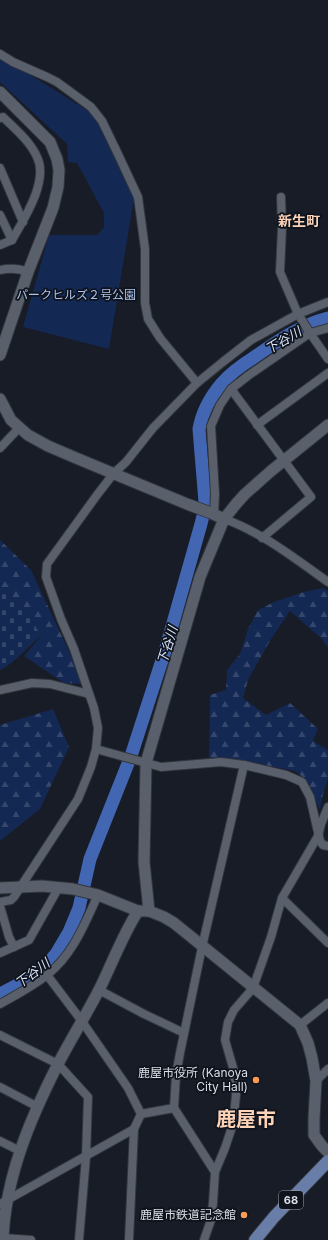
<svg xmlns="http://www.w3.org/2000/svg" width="328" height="1240" font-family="Inter,'Noto Sans JP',sans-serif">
	<defs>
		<pattern id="forest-firs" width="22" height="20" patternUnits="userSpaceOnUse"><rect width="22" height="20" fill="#142854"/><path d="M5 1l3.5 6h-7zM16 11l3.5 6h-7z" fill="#36476c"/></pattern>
		<pattern id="cemetery-stones" width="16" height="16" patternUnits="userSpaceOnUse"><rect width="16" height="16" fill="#142854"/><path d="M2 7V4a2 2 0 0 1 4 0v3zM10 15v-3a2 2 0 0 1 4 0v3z" fill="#36476c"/></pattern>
	</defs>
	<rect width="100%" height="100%" fill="#171c26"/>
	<g fill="url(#forest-firs)">
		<path d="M0,540L31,570L84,684L64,683L24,656L41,636L25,608L0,589Z"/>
		<path d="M323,588L328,591V648L322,639L290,611L271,639L248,680L243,698L266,715L290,703L318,729L313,741L328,750V779L323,794L320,810L310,787L304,778L295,771L258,764L209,758L210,695L226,690L227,670L240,654L248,629L258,610L274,602L304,592Z"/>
		<path d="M53,709L69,747L40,809L0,841V725Z"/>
	</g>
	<path fill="url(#cemetery-stones)" d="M0,589L25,608L41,636C29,645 13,665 0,670Z"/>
	<path fill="#142854" d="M0,56L93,114L134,198L109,349L23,327L49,235H97L104,227V213L77,163L68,162L67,144L0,82Z"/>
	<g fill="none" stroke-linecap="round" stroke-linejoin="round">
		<path stroke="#4266b2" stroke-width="13" d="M0,994L25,981L44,968L56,954L69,932L79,908L90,859L131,756L165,651L201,524L205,508V502L199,429C202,412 211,396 222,383C231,373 242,365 253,358C276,342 300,325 328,318"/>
		<defs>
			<g id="street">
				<path d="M0,54L13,62L47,77L57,82L91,107L102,121L117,152L138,197L145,249V303L148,319L160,338L197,383"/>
				<path d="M0,118L3,117C15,129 30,141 37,157C49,181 24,219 12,240"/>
				<path d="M0,168L23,222"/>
				<path d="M281,197L282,228L280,272L298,314L310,333L328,359"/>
				<path d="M0,215L12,240L0,245"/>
				<path d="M0,270C10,268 18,268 28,272"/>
				<path d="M231,389L311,497L262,538"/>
				<path d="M257,425L328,373"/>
				<path d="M0,448L19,428"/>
				<path d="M214,514L215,494L211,426L220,405L231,389L249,375L310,333L328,328"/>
				<path d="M224,519C260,531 297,560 328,582"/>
				<path d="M0,690L32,683L50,684L89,694"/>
				<path d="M96,749L161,767L221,762L244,765L286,775L302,782L310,797L320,841L323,845L328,846"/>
				<path d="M282,898L328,943"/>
				<path d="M0,902L11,900L14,897L78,799L91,767L96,749L98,728L94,708L74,649L61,619L46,577L47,564L97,495L114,473L126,462L153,428L197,383L224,361L251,340L298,314L328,302"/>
				<path d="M0,906L9,937L14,947"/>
				<path d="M0,953L29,940L59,887"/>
				<path d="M47,975L81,1020L128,1088L141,1114L134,1129L129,1240"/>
				<path d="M99,990L144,1014L184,1033"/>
				<path d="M0,1004C16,995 33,986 47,975C73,955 85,923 98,895"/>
				<path d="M300,1025L328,1003"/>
				<path d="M0,1035L58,1064L88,1097L86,1157L79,1240"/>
				<path d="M316,1081L328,1069"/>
				<path d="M0,1087L38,1107"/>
				<path d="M141,1114L174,1108"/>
				<path d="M0,1141L20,1151"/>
				<path d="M215,1172L174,1108L176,1075L180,1053L202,947L244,765"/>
				<path d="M0,1204L134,1129"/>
				<path d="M3,1238L31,1240"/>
				<path d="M204,1240L211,1220L213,1203L215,1172L225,1148L233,1124L236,1095L234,1071L225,1040L228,1022L234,1010L253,988L271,937L282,898L318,836L321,824L328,807"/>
			</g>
			<g id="secondary">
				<path d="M0,92L50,142L57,159L59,170L58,187L53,208L28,272L0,355"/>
				<path d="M0,399L11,420L28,435L48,446L76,458L187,504L211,513L224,519"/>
				<path d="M0,888L42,886L73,889L98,895L138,911H149L164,917L174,923L300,1025L308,1043L312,1058L316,1081L314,1118V1135L322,1146L328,1152"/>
				<path d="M149,911L144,862L146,763L200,577L224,519L236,504L245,494L271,471L328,425"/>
				<path d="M3,1240C5,1178 30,1119 58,1064C71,1039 86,1015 99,990C112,964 122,936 138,911"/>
			</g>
			<path id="primary" d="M255,1240L274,1217L328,1161"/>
		</defs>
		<use href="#street" stroke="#33363d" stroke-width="10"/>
		<use href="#secondary" stroke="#33363d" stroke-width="13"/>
		<use href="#primary" stroke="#33363d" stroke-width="14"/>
		<use href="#street" stroke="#5a606b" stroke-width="8"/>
		<use href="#secondary" stroke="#5a606b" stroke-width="11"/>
		<use href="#primary" stroke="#687da8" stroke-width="12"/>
	</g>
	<g fill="#fe9c57" stroke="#0e131c" stroke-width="1.5">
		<circle cx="256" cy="1080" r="4"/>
		<circle cx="244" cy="1215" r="4"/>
	</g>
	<g text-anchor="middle" stroke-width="3.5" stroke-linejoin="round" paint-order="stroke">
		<rect fill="#0e131c" stroke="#9da1a9" stroke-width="1" x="279" y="1191" width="24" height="18" rx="3"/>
		<g font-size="11" font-weight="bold" fill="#dadee5">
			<text x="291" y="1204">68</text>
		</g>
		<g font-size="12" fill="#adc2eb" stroke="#0e131c">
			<text x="76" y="299">パークヒルズ２号公園</text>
		</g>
		<g font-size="12" fill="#dadee5" stroke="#0e131c" text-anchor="end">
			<text x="248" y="1077">鹿屋市役所 (Kanoya<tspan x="248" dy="14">City Hall)</tspan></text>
			<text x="236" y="1219">鹿屋市鉄道記念館</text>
		</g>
		<g font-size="13" font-style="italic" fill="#d6e1f7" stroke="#0e131c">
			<text transform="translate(283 340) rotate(-31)" y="5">下谷川</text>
			<text transform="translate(167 645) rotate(-73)" y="5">下谷川</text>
			<text transform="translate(32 973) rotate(-37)" y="5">下谷川</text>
		</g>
		<g font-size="14" font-weight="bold" fill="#fdd3b8" stroke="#0e131c">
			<text x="299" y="226">新生町</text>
		</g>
		<g font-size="20" font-weight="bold" fill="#fdd3b8" stroke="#0e131c">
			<text x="246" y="1126">鹿屋市</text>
		</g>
	</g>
</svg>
